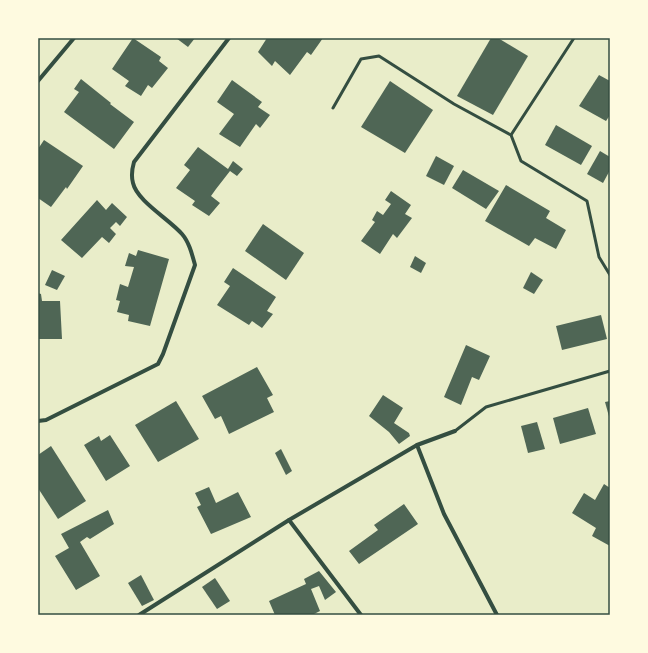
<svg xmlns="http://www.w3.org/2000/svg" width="648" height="653" font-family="Barlow,sans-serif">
	<rect width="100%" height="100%" fill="#e9edc9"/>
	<g fill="#4f6655">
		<path d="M133,38L161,57L159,61L168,68L152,88L148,85L141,96L125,86L129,81L112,69Z"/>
		<path d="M176,38H195L188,47Z"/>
		<path d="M267,38H323L311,55L307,52L290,75L275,61L272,66L258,52Z"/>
		<path d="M491,38H498L528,56L493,115L457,96Z"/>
		<path d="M599,75L610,81V115L606,121L579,106Z"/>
		<path d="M81,79L111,103L110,104L134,122L114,149L64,112L79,92L74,89Z"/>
		<path d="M232,80L262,102L258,107L270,115L260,128L256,124L240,147L219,134L234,114L217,102Z"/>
		<path d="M390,81L433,110L405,153L361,127Z"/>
		<path d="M556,125L592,146L581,165L545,145Z"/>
		<path d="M44,140L83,166L67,189L66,187L51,207L38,198V149Z"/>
		<path d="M198,147L228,169L233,161L243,169L237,176L230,171L216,189L211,196L220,203L209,216L192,205L195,201L176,188L190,170L184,165Z"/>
		<path d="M600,151L610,157V170L603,183L587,174Z"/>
		<path d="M436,156L454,166L444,185L426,176Z"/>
		<path d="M463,170L499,191L486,209L452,188Z"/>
		<path d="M506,185L550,211L546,218L566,230L556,249L535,238L529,246L485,221Z"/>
		<path d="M391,191L411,205L405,214L412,218L397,238L393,234L380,254L361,241L375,222L372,220L377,211L383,215L391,204L385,200Z"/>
		<path d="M97,200L106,210L112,203L127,217L120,226L116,222L110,228L116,234L109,243L102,237L82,258L61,240Z"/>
		<path d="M263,224L304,253L286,280L245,251Z"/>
		<path d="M138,250L169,259L150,326L128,321L129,315L117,312L120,301L116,300L120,284L128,287L134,267L125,266L129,253L136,256Z"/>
		<path d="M415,256L426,263L421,273L410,267Z"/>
		<path d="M233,268L276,297L267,311L273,314L262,328L252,321L249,325L217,305L230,286L224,282Z"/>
		<path d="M52,270L65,276L57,290L45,285Z"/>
		<path d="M531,272L543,280L534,294L523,288Z"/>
		<path d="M38,293L41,294L42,301H60L62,339H38Z"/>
		<path d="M601,315L607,339L562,350L556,326Z"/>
		<path d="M466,345L490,356L479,380L472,377L461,405L444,397Z"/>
		<path d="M257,367L273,395L267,398L274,412L229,434L221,416L215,419L202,396Z"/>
		<path d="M383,395L403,408L394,423L409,433L410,436L399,444L389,432L369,416Z"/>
		<path d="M176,401L199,439L158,462L135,425Z"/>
		<path d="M610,401V420L605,402Z"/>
		<path d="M588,408L596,434L560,444L553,418Z"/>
		<path d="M537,422L545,449L528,453L521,426Z"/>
		<path d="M110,435L130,466L106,481L84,445L99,436L101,441Z"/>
		<path d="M51,446L86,501L58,519L38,488V455Z"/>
		<path d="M281,449L292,471L286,475L275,453Z"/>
		<path d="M604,484L610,488V546L592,536L596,528L572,513L584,493L595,500Z"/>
		<path d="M209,487L216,503L238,492L251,517L211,534L197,507L201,505L195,493Z"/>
		<path d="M404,504L418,524L359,564L349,551L378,530L374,525Z"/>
		<path d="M108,510L114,524L90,539L87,537L80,542L100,576L76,590L55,556L69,548L61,534Z"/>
		<path d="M319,571L336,592L325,600L319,586L311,589L320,611L312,615H275L269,601L306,584L304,579Z"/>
		<path d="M141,575L154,600L142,606L128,583Z"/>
		<path d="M215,578L230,601L217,609L202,587Z"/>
	</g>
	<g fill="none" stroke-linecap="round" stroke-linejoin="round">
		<g stroke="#344e41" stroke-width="3">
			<path d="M574,38L511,135L521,161L587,201L599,257L610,275"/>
			<path d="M333,108L361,59L379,56L454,104L511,135"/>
			<path d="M455,431L486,407L610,371"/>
		</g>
		<g stroke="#344e41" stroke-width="4">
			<path d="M38,81L74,38"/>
			<path d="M38,421L46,420L158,364L163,354L195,265C192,254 189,242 182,234C169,219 137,201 133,183C131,176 132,169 134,162L229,38"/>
			<path d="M417,445L444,514L497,615"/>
			<path d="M289,520L361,615"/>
			<path d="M139,615L289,520L417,445L455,431"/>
		</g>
	</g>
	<rect width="648" height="653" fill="none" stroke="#fefae0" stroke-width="78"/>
	<rect x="39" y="39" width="570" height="575" fill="none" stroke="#344e41" stroke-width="1.5"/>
</svg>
